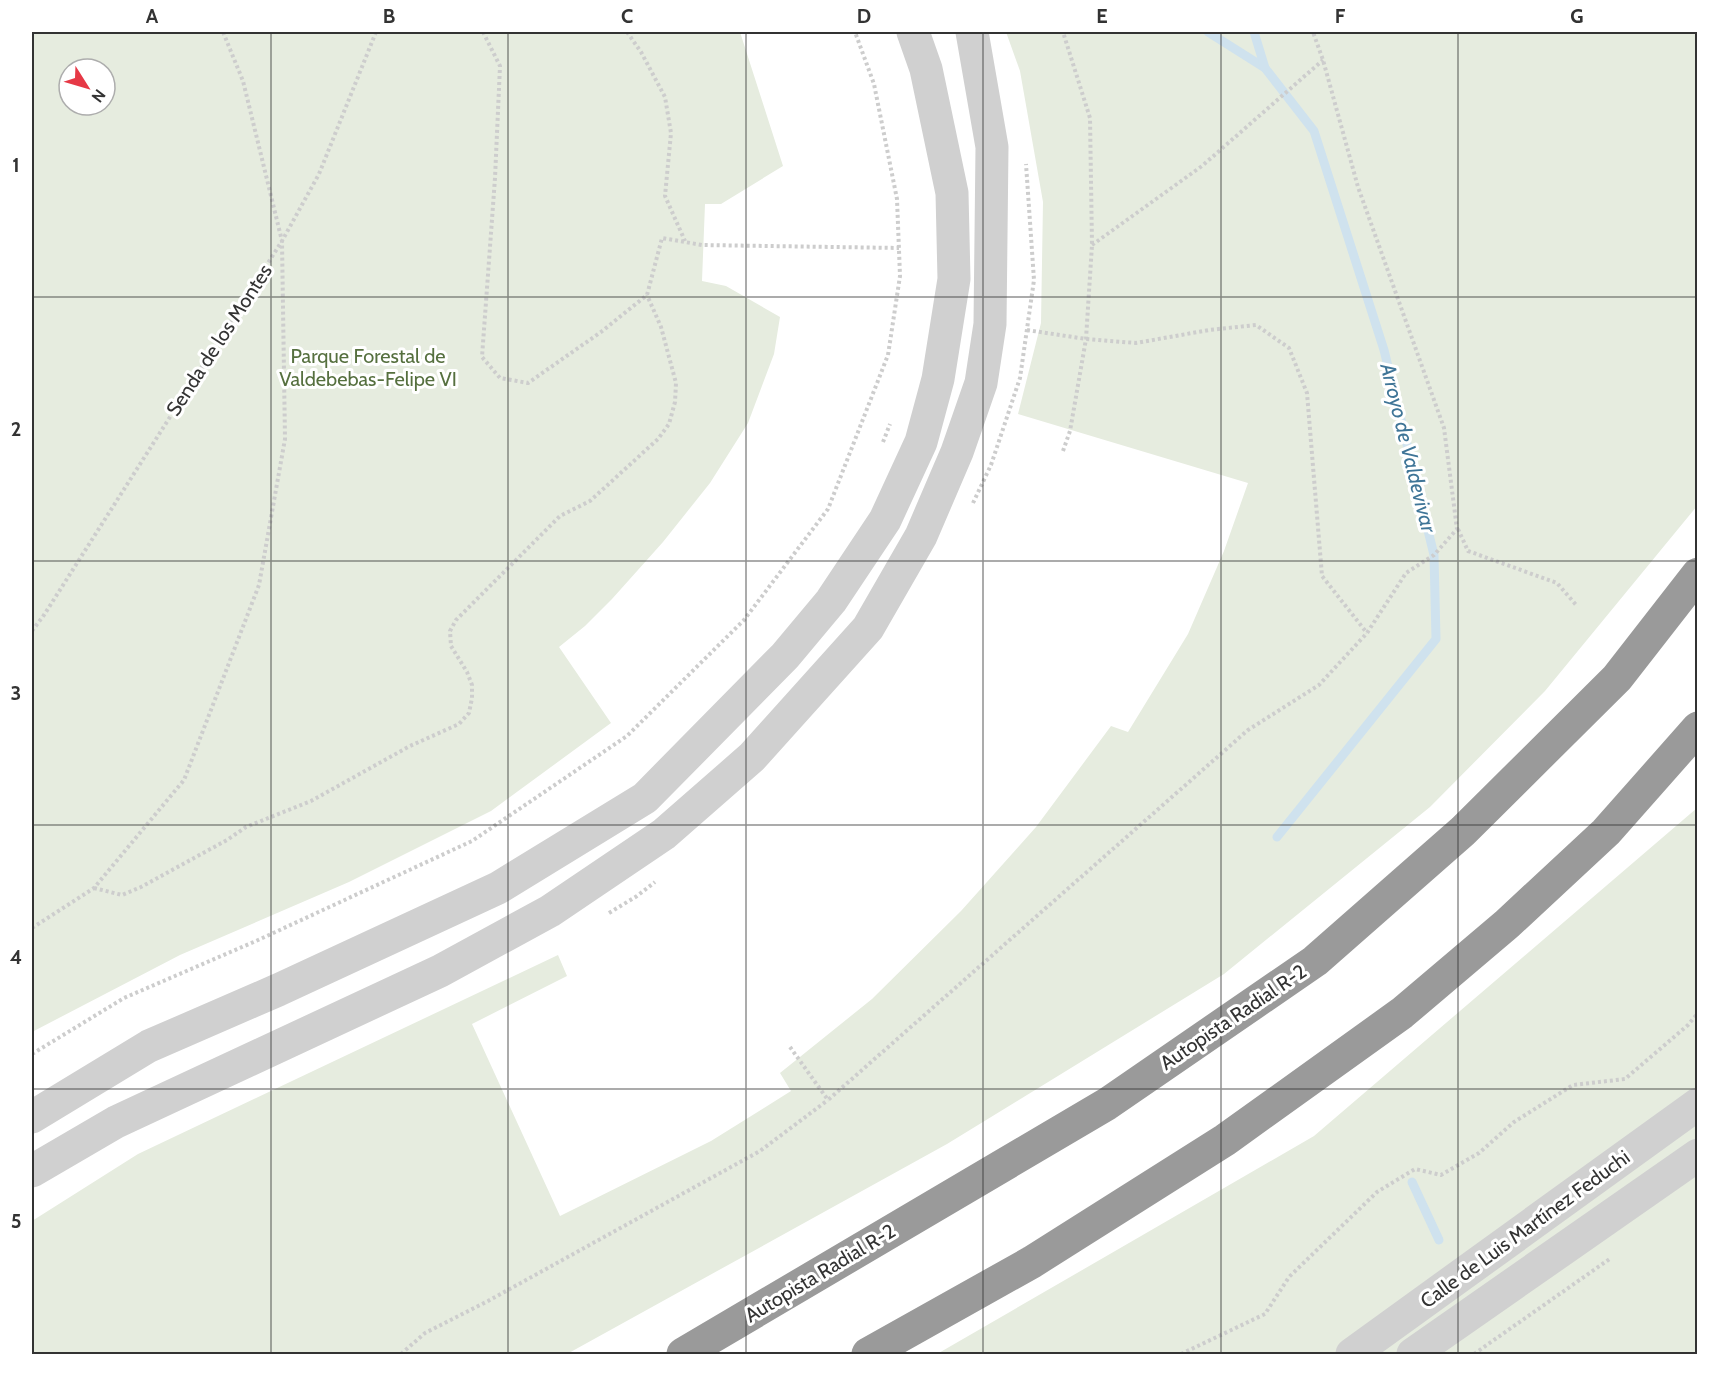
<svg xmlns="http://www.w3.org/2000/svg" width="1729" height="1386" font-family="Cabin,sans-serif">
	<rect width="100%" height="100%" fill="#fff"/>
	<g fill="#e6ecdf" fill-rule="evenodd">
		<path d="M32,32H740L783,166L721,204H705L702,281L726,286L780,317L774,354L748,423L710,483L663,542L612,599L585,626L559,647L611,723L491,811L349,882L180,955L32,1032ZM69,69H105V105H69Z"/>
		<path d="M1006,32H1697V506L1545,691L1430,807L1224,974L947,1144L567,1354H32V1221L138,1154L558,955L567,976L472,1024L560,1216L711,1141L791,1091L780,1073L872,999L961,911L1036,827L1111,726L1128,732L1188,634L1224,551L1248,483L1018,414L1041,323L1043,202L1020,71Z"/>
		<path d="M1697,808V1354H937L1314,1136Z"/>
	</g>
	<g fill="none" stroke-linecap="round" stroke-linejoin="round">
		<g stroke="#cfe2ee" stroke-width="9">
			<path d="M1208,32L1265,68"/>
			<path d="M1254,32L1265,68L1314,131L1384,350L1434,555L1436,639L1277,837"/>
			<path d="M1412,1182L1439,1240"/>
		</g>
		<g stroke="#cdcdcd" stroke-width="4" stroke-dasharray="3 3" stroke-linecap="butt">
			<path d="M483,32L500,66L495,178L482,357L500,378L528,383L601,332L647,295L662,238L702,245L899,248"/>
			<path d="M627,32L641,52L665,97L671,133L665,196L685,241"/>
			<path d="M1092,245L1202,166L1323,60"/>
			<path d="M1027,330L1086,339L1136,343L1209,330L1256,325L1289,348L1307,393L1322,576L1367,633"/>
			<path d="M883,442L890,424"/>
			<path d="M1063,451L1070,431L1086,339L1092,245L1090,118L1063,32"/>
			<path d="M973,503L991,465L1020,378L1034,280L1026,164"/>
			<path d="M1458,529L1468,551L1557,583L1577,606"/>
			<path d="M32,631L44,615L282,241L319,174L376,32"/>
			<path d="M94,888L122,895L141,887L227,840L246,827L311,801L410,746L459,724L469,713L472,698V685L467,672L451,646L450,631L456,620L560,516L590,501L658,439L669,424L675,402L676,383L661,327L647,295"/>
			<path d="M609,913L637,896L655,882"/>
			<path d="M32,928L94,888L184,780L259,585L285,439L282,241L243,81L223,32"/>
			<path d="M790,1047L828,1100L1248,730L1319,685L1367,633L1406,573L1434,555L1457,529L1444,428L1358,187L1323,60L1313,32"/>
			<path d="M32,1054L124,998L256,941L472,841L627,736L744,620L828,509L888,355L900,276L897,199L874,84L855,32"/>
			<path d="M401,1354L425,1333L488,1301L760,1151L828,1100"/>
			<path d="M1181,1354L1265,1314L1289,1277L1377,1192L1415,1169L1441,1175L1479,1153L1514,1122L1573,1085L1625,1079L1688,1025L1698,1013"/>
			<path d="M1474,1354L1611,1258"/>
		</g>
		<g stroke="#d0d0d0" stroke-width="33">
			<path d="M32,1117L149,1046L278,990L498,888L645,798L785,656L831,601L885,520L921,442L938,379L954,279L952,193L926,69L913,32"/>
			<path d="M32,1171L116,1122L440,971L550,911L664,834L752,757L868,628L921,536L957,452L981,383L990,324L992,147L972,32"/>
			<path d="M1352,1354L1698,1104"/>
			<path d="M1413,1354L1698,1155"/>
		</g>
		<g stroke="#9a9a9a" stroke-width="33">
			<path d="M683,1354L1107,1104L1315,961L1463,831L1617,678L1698,574"/>
			<path d="M868,1354L1032,1262L1225,1140L1402,1013L1507,924L1606,832L1698,728"/>
		</g>
	</g>
	<path fill="none" stroke="#333" stroke-width="1.5" stroke-opacity="0.55" d="M271,32V1354M508,32V1354M746,32V1354M983,32V1354M1221,32V1354M1458,32V1354M32,297H1698M32,561H1698M32,825H1698M32,1089H1698"/>
	<g text-anchor="middle" stroke-width="6" stroke-linejoin="round" paint-order="stroke">
		<g font-size="20" fill="#333" stroke="#fff">
			<text transform="translate(219 340) rotate(-57)" y="7">Senda de los Montes</text>
			<text transform="translate(1233 1017) rotate(-34)" y="7">Autopista Radial R-2</text>
			<text transform="translate(1525 1229) rotate(-36)" y="7">Calle de Luis Martínez Feduchi</text>
			<text transform="translate(820 1273) rotate(-31)" y="7">Autopista Radial R-2</text>
		</g>
		<g font-size="20" fill="#56703f" stroke="#fff">
			<text x="368" y="363">Parque Forestal de<tspan x="368" dy="23">Valdebebas-Felipe VI</tspan></text>
		</g>
		<g font-size="21" font-style="italic" fill="#3f7597" stroke="#fff">
			<text transform="translate(1408 448) rotate(76)" y="7">Arroyo de Valdevivar</text>
		</g>
	</g>
	<rect width="1729" height="1386" fill="none" stroke="#ffffff" stroke-width="66"/>
	<g transform="translate(87 87) rotate(127)"><circle r="28" fill="#ffffff" stroke="#adadad" stroke-width="1.5"/>
	<path d="M0-4.5L10 22L0 15L-10 22Z" fill="#e63946"/>
	<text y="-9" font-size="16" font-weight="bold" text-anchor="middle" fill="#333333">N</text>
	</g>
	<rect x="33" y="33" width="1663" height="1320" fill="none" stroke="#333" stroke-width="2"/>
	<g font-size="20" text-anchor="middle" font-weight="bold" fill="#333">
		<text x="152" y="23">A</text>
		<text x="389" y="23">B</text>
		<text x="627" y="23">C</text>
		<text x="864" y="23">D</text>
		<text x="1102" y="23">E</text>
		<text x="1340" y="23">F</text>
		<text x="1577" y="23">G</text>
		<text x="16" y="172">1</text>
		<text x="16" y="436">2</text>
		<text x="16" y="700">3</text>
		<text x="16" y="964">4</text>
		<text x="16" y="1228">5</text>
	</g>
</svg>
